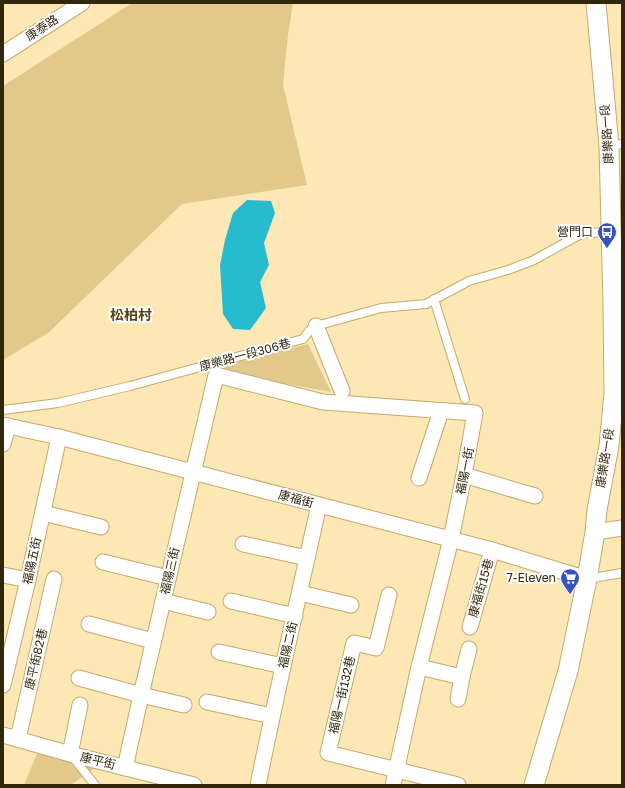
<svg xmlns="http://www.w3.org/2000/svg" width="625" height="788" font-family="'Golos Text','Noto Sans TC',sans-serif">
	<rect width="100%" height="100%" fill="#fde8b5"/>
	<g fill="#e2c88a">
		<path d="M132,3H293L288,35L283,85L307,185L182,204L48,333L3,360V86Z"/>
		<path d="M308,344L331,392L219,372L217,367Z"/>
		<path d="M39,749L95,768L71,785H24Z"/>
	</g>
	<path fill="#27bbce" d="M247,200L271,201L275,213L264,243L269,265L260,282L266,308L250,330L233,329L223,314L220,265L225,240L233,213Z"/>
	<g fill="none" stroke-linecap="round" stroke-linejoin="round">
		<defs>
			<g id="service">
				<path d="M609,146L622,144"/>
				<path d="M434,299L465,399"/>
				<path d="M3,410L58,403L130,386L303,339L310,330L316,326L381,308L426,304L469,281L508,270L534,260L581,234L611,231"/>
				<path d="M587,579L622,573"/>
				<path d="M72,756L95,785"/>
			</g>
			<g id="minor">
				<path d="M3,54L82,3"/>
				<path d="M316,326L342,391"/>
				<path d="M3,425L59,437L492,550L587,579"/>
				<path d="M3,444L8,426"/>
				<path d="M464,475L535,496"/>
				<path d="M419,478L441,411"/>
				<path d="M43,513L101,527"/>
				<path d="M595,532L622,528"/>
				<path d="M243,544L307,558"/>
				<path d="M103,562L168,578"/>
				<path d="M3,575L28,580"/>
				<path d="M300,593L351,605"/>
				<path d="M389,595L376,648L354,643L328,753L458,785"/>
				<path d="M163,601L208,612"/>
				<path d="M231,601L295,616"/>
				<path d="M89,624L153,641"/>
				<path d="M470,627L492,550"/>
				<path d="M219,652L283,666"/>
				<path d="M419,667L462,677"/>
				<path d="M79,678L141,695L184,705"/>
				<path d="M3,685L28,580L59,437"/>
				<path d="M458,699L462,677L469,649"/>
				<path d="M207,702L272,716"/>
				<path d="M3,735L70,754L194,785"/>
				<path d="M18,739L54,579"/>
				<path d="M70,754L80,705"/>
				<path d="M125,768L141,695L216,375L323,402L475,413L464,475L451,539L419,667L393,785"/>
				<path d="M258,785C277,691 298,598 319,505"/>
			</g>
			<path id="tertiary" d="M534,785L568,671L587,579L595,532L597,510L609,446L614,393L613,306L609,146L596,3"/>
		</defs>
		<use href="#service" stroke="#c3a96a" stroke-width="10"/>
		<use href="#minor" stroke="#c3a96a" stroke-width="17"/>
		<use href="#tertiary" stroke="#c3a96a" stroke-width="21"/>
		<use href="#service" stroke="#fff" stroke-width="8"/>
		<use href="#minor" stroke="#fff" stroke-width="15"/>
		<use href="#tertiary" stroke="#fff" stroke-width="19"/>
	</g>
	<defs>
		<symbol id="bus-pin" viewBox="-11 -11 22 30"><path d="M0 17L-7.5 6A9.5 9.5 0 1 1 7.5 6Z" fill="#3653c5" stroke="#fff"/><path d="M-5-6H5V4H4V6H2V4H-2V6H-4V4H-5ZM-3.5-4V0h7V-4ZM-3.5 1.2v1.5H-2V1.2ZM2 1.2v1.5H3.5V1.2Z" fill="#fff"/></symbol>
		<symbol id="supermarket-pin" viewBox="-11 -11 22 30"><path d="M0 17L-7.5 6A9.5 9.5 0 1 1 7.5 6Z" fill="#3653c5" stroke="#fff"/><path d="M-6-5.5h2.5l.6 2H6L4.5 2H-2.5L-4.4-4H-6ZM-1.5 3.2a1.3 1.3 0 1 0 .1 0ZM3 3.2a1.3 1.3 0 1 0 .1 0Z" fill="#fff"/></symbol>
	</defs>
	<g fill-rule="evenodd">
		<use href="#bus-pin" x="596" y="221" width="22" height="30"/>
		<use href="#supermarket-pin" x="559" y="567" width="22" height="30"/>
	</g>
	<g text-anchor="middle" stroke-width="4" stroke-linejoin="round" paint-order="stroke">
		<g font-size="12" fill="#31270c" stroke="#fff">
			<text transform="translate(42 28) rotate(-33)" y="4">康泰路</text>
			<text transform="translate(607 134) rotate(-94)" y="4">康樂路一段</text>
			<text transform="translate(245 355) rotate(-15)" y="4">康樂路一段306巷</text>
			<text transform="translate(605 458) rotate(-81)" y="4">康樂路一段</text>
			<text transform="translate(465 471) rotate(-79)" y="4">福陽一街</text>
			<text transform="translate(296 499) rotate(15)" y="4">康福街</text>
			<text transform="translate(32 561) rotate(-78)" y="4">福陽五街</text>
			<text transform="translate(170 571) rotate(-77)" y="4">福陽三街</text>
			<text transform="translate(481 588) rotate(-74)" y="4">康福街15巷</text>
			<text transform="translate(288 645) rotate(-77)" y="4">福陽二街</text>
			<text transform="translate(36 659) rotate(-77)" y="4">康平街82巷</text>
			<text transform="translate(342 695) rotate(-77)" y="4">福陽一街132巷</text>
			<text transform="translate(98 761) rotate(14)" y="4">康平街</text>
		</g>
		<g font-size="12" fill="#31270c" stroke="#fff" text-anchor="end">
			<text x="593" y="236">營門口</text>
			<text x="556" y="582">7-Eleven</text>
		</g>
		<g font-size="14" font-weight="bold" fill="#544311" stroke="#fff">
			<text x="131" y="320">松柏村</text>
		</g>
	</g>
	<rect width="625" height="788" fill="none" stroke="#31270c" stroke-width="8"/>
</svg>
